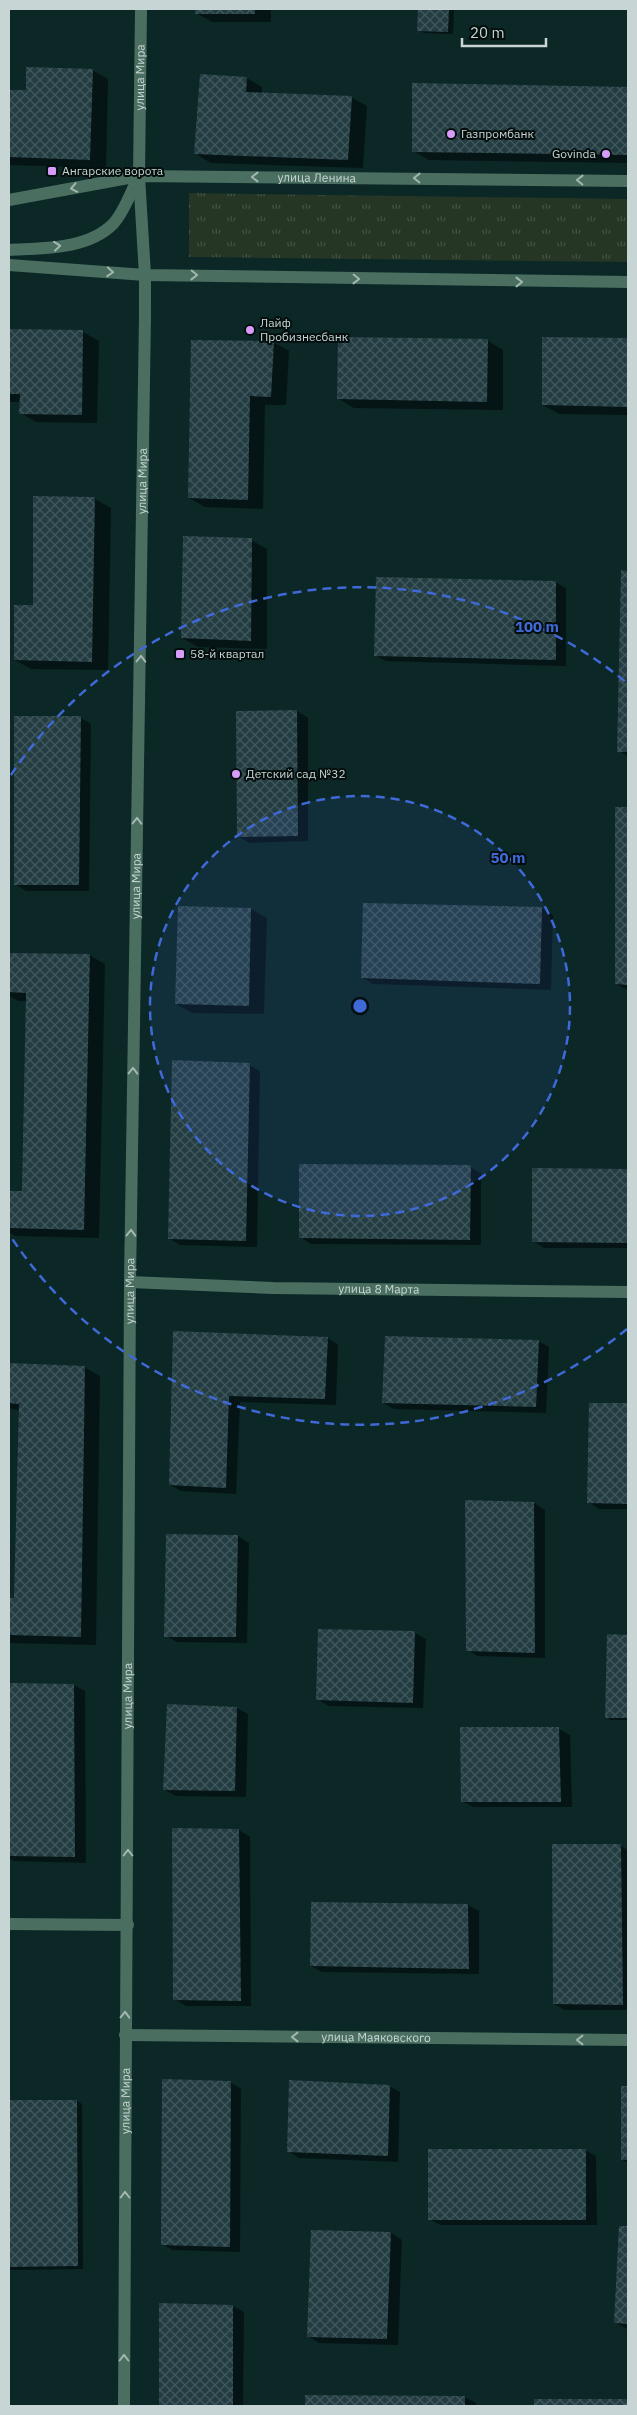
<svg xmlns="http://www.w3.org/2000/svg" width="637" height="2415" font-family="'IBM Plex Sans',sans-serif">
	<defs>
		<pattern id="grass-tufts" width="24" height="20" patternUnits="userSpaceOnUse" patternTransform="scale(1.25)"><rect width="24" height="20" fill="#253625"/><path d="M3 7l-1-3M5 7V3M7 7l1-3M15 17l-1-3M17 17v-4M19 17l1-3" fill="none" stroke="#435244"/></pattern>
		<pattern id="building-cross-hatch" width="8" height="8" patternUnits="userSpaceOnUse" patternTransform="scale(1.25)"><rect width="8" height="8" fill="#233d43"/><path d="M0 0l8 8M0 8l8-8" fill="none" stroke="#41585d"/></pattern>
	</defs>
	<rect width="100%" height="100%" fill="#0b2726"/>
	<path fill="url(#grass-tufts)" d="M189,193L628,199V262L189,257Z"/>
	<g fill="#0007">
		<path d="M33,9H72L34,10Z"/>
		<path d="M197,9H271V22H212L196,13Z"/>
		<path d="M419,9H454L453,34L424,33L418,30Z"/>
		<path d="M92,70L108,79L106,168L9,165V91L27,92Z"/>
		<path d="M247,78L262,87V94L351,97L367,106L363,168L211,163L196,154Z"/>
		<path d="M413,85L628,88V163L429,160L413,151Z"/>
		<path d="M9,330L83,332L99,341L97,423L36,422L21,413V402H9Z"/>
		<path d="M544,338L628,339V415L559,414L543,405Z"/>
		<path d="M488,341L503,350V410L354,408L339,399Z"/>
		<path d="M273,342L289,351L286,405H265L263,509L205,507L189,498Z"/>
		<path d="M34,498L95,499L111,508L108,670L31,669L15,660L34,606Z"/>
		<path d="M251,540L267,549V649L198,647L182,638Z"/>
		<path d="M622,572H628V756L619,751Z"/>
		<path d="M555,582L566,588V666L386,661L375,655Z"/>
		<path d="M297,711L308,718V841L249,843L238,836Z"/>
		<path d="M81,718L91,724L89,891H26L15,884Z"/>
		<path d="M616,808H628V990L616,984Z"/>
		<path d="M179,907L251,909L267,918L264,1014L192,1013L176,1004Z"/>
		<path d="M542,908L553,915L551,990L373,984L363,978Z"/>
		<path d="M9,954L89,955L105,964L99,1238L15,1236L9,1232V1192L23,1193L27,1001H18L9,996Z"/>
		<path d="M249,1065L260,1071L257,1247L180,1245L170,1239Z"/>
		<path d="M470,1167L481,1173V1245L311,1244L300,1237Z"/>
		<path d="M534,1169L628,1170V1248H544L533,1241Z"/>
		<path d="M174,1332L328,1338L338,1345L336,1405L240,1402L236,1494L181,1491L170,1485Z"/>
		<path d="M538,1341L549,1347L546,1413L394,1409L383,1403Z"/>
		<path d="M9,1364L84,1367L100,1376L96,1645L9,1643V1599H16L20,1411L9,1408Z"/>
		<path d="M590,1404H628V1509H599L589,1502Z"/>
		<path d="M534,1503L545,1510V1658L478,1656L467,1650Z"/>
		<path d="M168,1536H238L249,1543L247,1643L177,1642L166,1636Z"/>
		<path d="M415,1633L426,1639L423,1708L329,1706L318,1700Z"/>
		<path d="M608,1636H628V1720H611L606,1717Z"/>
		<path d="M9,1684L74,1685L85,1691L86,1863L14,1861L9,1858Z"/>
		<path d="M168,1705L237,1708L248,1714L246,1797L176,1796L165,1790Z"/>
		<path d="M461,1728L559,1729L570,1735L572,1807H473L462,1801Z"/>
		<path d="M239,1830L250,1837L251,2006H186L175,1999Z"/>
		<path d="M553,1845L621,1846L628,1850V2010H565L554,2004Z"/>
		<path d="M312,1903L468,1905L479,1911V1974L322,1972L311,1966Z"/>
		<path d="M230,2082L241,2089L240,2252L173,2250L162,2244Z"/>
		<path d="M389,2086L400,2092L398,2162L299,2158L288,2151Z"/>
		<path d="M623,2087H628V2163L622,2160Z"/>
		<path d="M9,2101H77L82,2104L83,2269L9,2270Z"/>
		<path d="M585,2150L596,2156L597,2225H440L430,2219Z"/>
		<path d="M620,2227L628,2228V2329L615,2323Z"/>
		<path d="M391,2233L402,2240L398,2345L319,2343L308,2336Z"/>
		<path d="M161,2305L233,2306L244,2312L243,2406H160Z"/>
		<path d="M306,2397H465L476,2403V2406H306Z"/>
		<rect x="535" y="2400" width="93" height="6"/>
	</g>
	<g fill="url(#building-cross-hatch)">
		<rect x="195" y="9" width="60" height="5"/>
		<path d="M418,9H449L448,32L417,31Z"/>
		<path d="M26,67L93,69L90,160L9,157V90H26Z"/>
		<path d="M200,74L247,77L246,92L352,96L348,160L194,154Z"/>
		<path d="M412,83L628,87V155L412,152Z"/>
		<path d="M9,329L83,330L82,415L19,414L20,394H9Z"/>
		<path d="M338,337L488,339L487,402L337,399Z"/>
		<path d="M542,337L628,338V407L542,405Z"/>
		<path d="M191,340L274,341L271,397L250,396L248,500L188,498Z"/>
		<path d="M33,496L95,497L92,662L14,660V605H33Z"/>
		<path d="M183,536L252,538L251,641L181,638Z"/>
		<path d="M621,570L628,571V752H617Z"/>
		<path d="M376,577L556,581V660L374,656Z"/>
		<path d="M297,710L298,836L237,837L236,711Z"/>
		<path d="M14,716H81L79,885H14Z"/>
		<path d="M615,807H628V985L615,984Z"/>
		<path d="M363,903L542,907L540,984L361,978Z"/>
		<path d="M178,906L251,908L249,1006L175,1004Z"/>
		<path d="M9,953L90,954L84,1230L9,1228V1191H22L26,993L9,992Z"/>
		<path d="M172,1060L250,1063L246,1241L168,1239Z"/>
		<path d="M299,1164L471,1165L470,1240L299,1238Z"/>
		<path d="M532,1168L628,1169V1243L532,1242Z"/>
		<path d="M173,1331L328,1337L325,1399L229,1396L226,1488L169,1485Z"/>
		<path d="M385,1336L539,1340L536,1407L382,1403Z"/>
		<path d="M9,1363L85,1366L81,1637L9,1635V1598H14L19,1404L9,1403Z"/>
		<path d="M589,1403H628V1504L587,1503Z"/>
		<path d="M465,1500L534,1502L535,1653L466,1651Z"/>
		<path d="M166,1534L238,1535L236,1637H164Z"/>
		<path d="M318,1629L415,1631L413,1703L316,1700Z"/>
		<path d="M607,1634L628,1635V1718H605Z"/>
		<path d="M9,1683L74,1684L75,1857L9,1856Z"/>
		<path d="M167,1704L237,1707L235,1791L163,1790Z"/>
		<path d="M460,1727H559L561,1802H461Z"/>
		<path d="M172,1828L239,1829L241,2001L173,2000Z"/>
		<path d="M552,1844H621L623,2005L553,2004Z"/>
		<path d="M311,1902L468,1904L469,1969L310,1966Z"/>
		<path d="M162,2079L231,2081L230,2247L161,2245Z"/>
		<path d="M289,2080L390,2085L388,2156L287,2152Z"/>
		<rect x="621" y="2086" width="7" height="74"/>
		<path d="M9,2100H77L78,2266L9,2267Z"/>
		<rect x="428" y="2149" width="158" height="71"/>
		<path d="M619,2226H628V2324L614,2323Z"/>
		<path d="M311,2230L391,2232L387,2339L307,2337Z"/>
		<path d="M159,2303L233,2305V2406H159Z"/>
		<path d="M305,2395L465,2396V2406H305Z"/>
		<rect x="534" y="2399" width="94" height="7"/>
	</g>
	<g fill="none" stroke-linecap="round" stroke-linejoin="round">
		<g stroke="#4a6e60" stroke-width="12">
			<path id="s1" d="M9,200L139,176L628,181"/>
			<path d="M9,250C42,248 87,250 113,224C125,211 131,191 139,176"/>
			<path d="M9,265L145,275L628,282"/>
			<path id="s2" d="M130,1282L273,1288L628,1292"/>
			<path d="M9,1924L128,1925"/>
			<path id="s3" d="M125,2035L628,2040"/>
			<path id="s4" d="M124,2406L130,1282L145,316V275L139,176L141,9"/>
		</g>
	</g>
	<defs><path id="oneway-chevron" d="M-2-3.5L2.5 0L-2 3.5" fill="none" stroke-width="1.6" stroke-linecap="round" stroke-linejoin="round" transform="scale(1.25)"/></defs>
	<g stroke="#a2b7b2">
		<use href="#oneway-chevron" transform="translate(255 177) rotate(-180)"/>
		<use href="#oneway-chevron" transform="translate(417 178) rotate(-179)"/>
		<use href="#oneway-chevron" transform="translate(580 180) rotate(-179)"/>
		<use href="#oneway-chevron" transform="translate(74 188) rotate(169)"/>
		<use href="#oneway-chevron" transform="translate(57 246) rotate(-6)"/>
		<use href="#oneway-chevron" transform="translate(110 272) rotate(4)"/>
		<use href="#oneway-chevron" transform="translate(194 275) rotate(1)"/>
		<use href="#oneway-chevron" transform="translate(356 279) rotate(1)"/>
		<use href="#oneway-chevron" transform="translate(519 282)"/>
		<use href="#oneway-chevron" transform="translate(141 659) rotate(-89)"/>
		<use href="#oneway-chevron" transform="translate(137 821) rotate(-89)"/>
		<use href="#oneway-chevron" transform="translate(133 1071) rotate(-89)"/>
		<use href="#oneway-chevron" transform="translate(131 1233) rotate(-89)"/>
		<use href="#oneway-chevron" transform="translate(128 1853) rotate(-90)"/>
		<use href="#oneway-chevron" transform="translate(125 2015) rotate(-88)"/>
		<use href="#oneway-chevron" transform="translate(295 2037) rotate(-180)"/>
		<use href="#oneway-chevron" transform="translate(580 2040) rotate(-180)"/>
		<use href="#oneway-chevron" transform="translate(125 2195) rotate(-90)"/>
		<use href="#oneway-chevron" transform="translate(124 2358) rotate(-90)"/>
	</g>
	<circle cx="360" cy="1006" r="210" fill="#3f69d7" fill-opacity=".12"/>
	<g fill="none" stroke="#3f69d7" stroke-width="2.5" stroke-dasharray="9 6">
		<circle cx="360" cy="1006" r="210"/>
		<path d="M627 1329A419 419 0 0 1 11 1237M11 775A419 419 0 0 1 627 683"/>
	</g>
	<g fill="#d79bf9" stroke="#040e0d" stroke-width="2">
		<circle cx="451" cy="134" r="5"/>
		<circle cx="606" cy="154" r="5"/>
		<rect x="47" y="166" width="10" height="10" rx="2.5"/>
		<circle cx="250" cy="330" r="5"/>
		<rect x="175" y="649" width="10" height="10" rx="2.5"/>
		<circle cx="236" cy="774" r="5"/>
	</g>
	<g text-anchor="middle" stroke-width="4" stroke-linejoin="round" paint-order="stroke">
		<g font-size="12" fill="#c7d6d5" stroke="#040e0d">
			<text dy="4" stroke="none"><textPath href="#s4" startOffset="2329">улица Мира</textPath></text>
			<text dy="4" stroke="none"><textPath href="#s1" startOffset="310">улица Ленина</textPath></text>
			<text dy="4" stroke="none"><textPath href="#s4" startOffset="1925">улица Мира</textPath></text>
			<text dy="4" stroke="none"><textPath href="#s4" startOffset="1520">улица Мира</textPath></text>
			<text dy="4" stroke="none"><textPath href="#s2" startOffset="249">улица 8 Марта</textPath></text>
			<text dy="4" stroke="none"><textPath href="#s4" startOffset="1115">улица Мира</textPath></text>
			<text dy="4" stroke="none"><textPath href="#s4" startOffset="710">улица Мира</textPath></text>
			<text dy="4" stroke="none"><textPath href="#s3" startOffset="251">улица Маяковского</textPath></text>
			<text dy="4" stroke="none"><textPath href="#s4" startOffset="305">улица Мира</textPath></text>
		</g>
		<g font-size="12" fill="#c7d6d5" stroke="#040e0d" text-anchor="start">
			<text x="461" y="138">Газпромбанк</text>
			<text x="596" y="158" text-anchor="end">Govinda</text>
			<text x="62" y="175">Ангарские ворота</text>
			<text x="260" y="327">Лайф<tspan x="260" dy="14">Пробизнесбанк</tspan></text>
			<text x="190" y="658">58-й квартал</text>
			<text x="246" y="778">Детский сад №32</text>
		</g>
	</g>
	<circle cx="360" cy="1006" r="8" fill="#3f69d7" stroke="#040e0d" stroke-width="2.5"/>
	<g font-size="15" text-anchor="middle" font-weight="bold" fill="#3f69d7" stroke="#040e0d" stroke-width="4" stroke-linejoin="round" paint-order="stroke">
		<text x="537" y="632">100 m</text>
		<text x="508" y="863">50 m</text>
	</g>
	<rect width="637" height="2415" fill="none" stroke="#c7d6d5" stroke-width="20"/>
	<path d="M462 38v8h84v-8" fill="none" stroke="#c7d6d5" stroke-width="2.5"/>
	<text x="470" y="38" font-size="15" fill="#c7d6d5" stroke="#040e0d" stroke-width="4" paint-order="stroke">20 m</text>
</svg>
